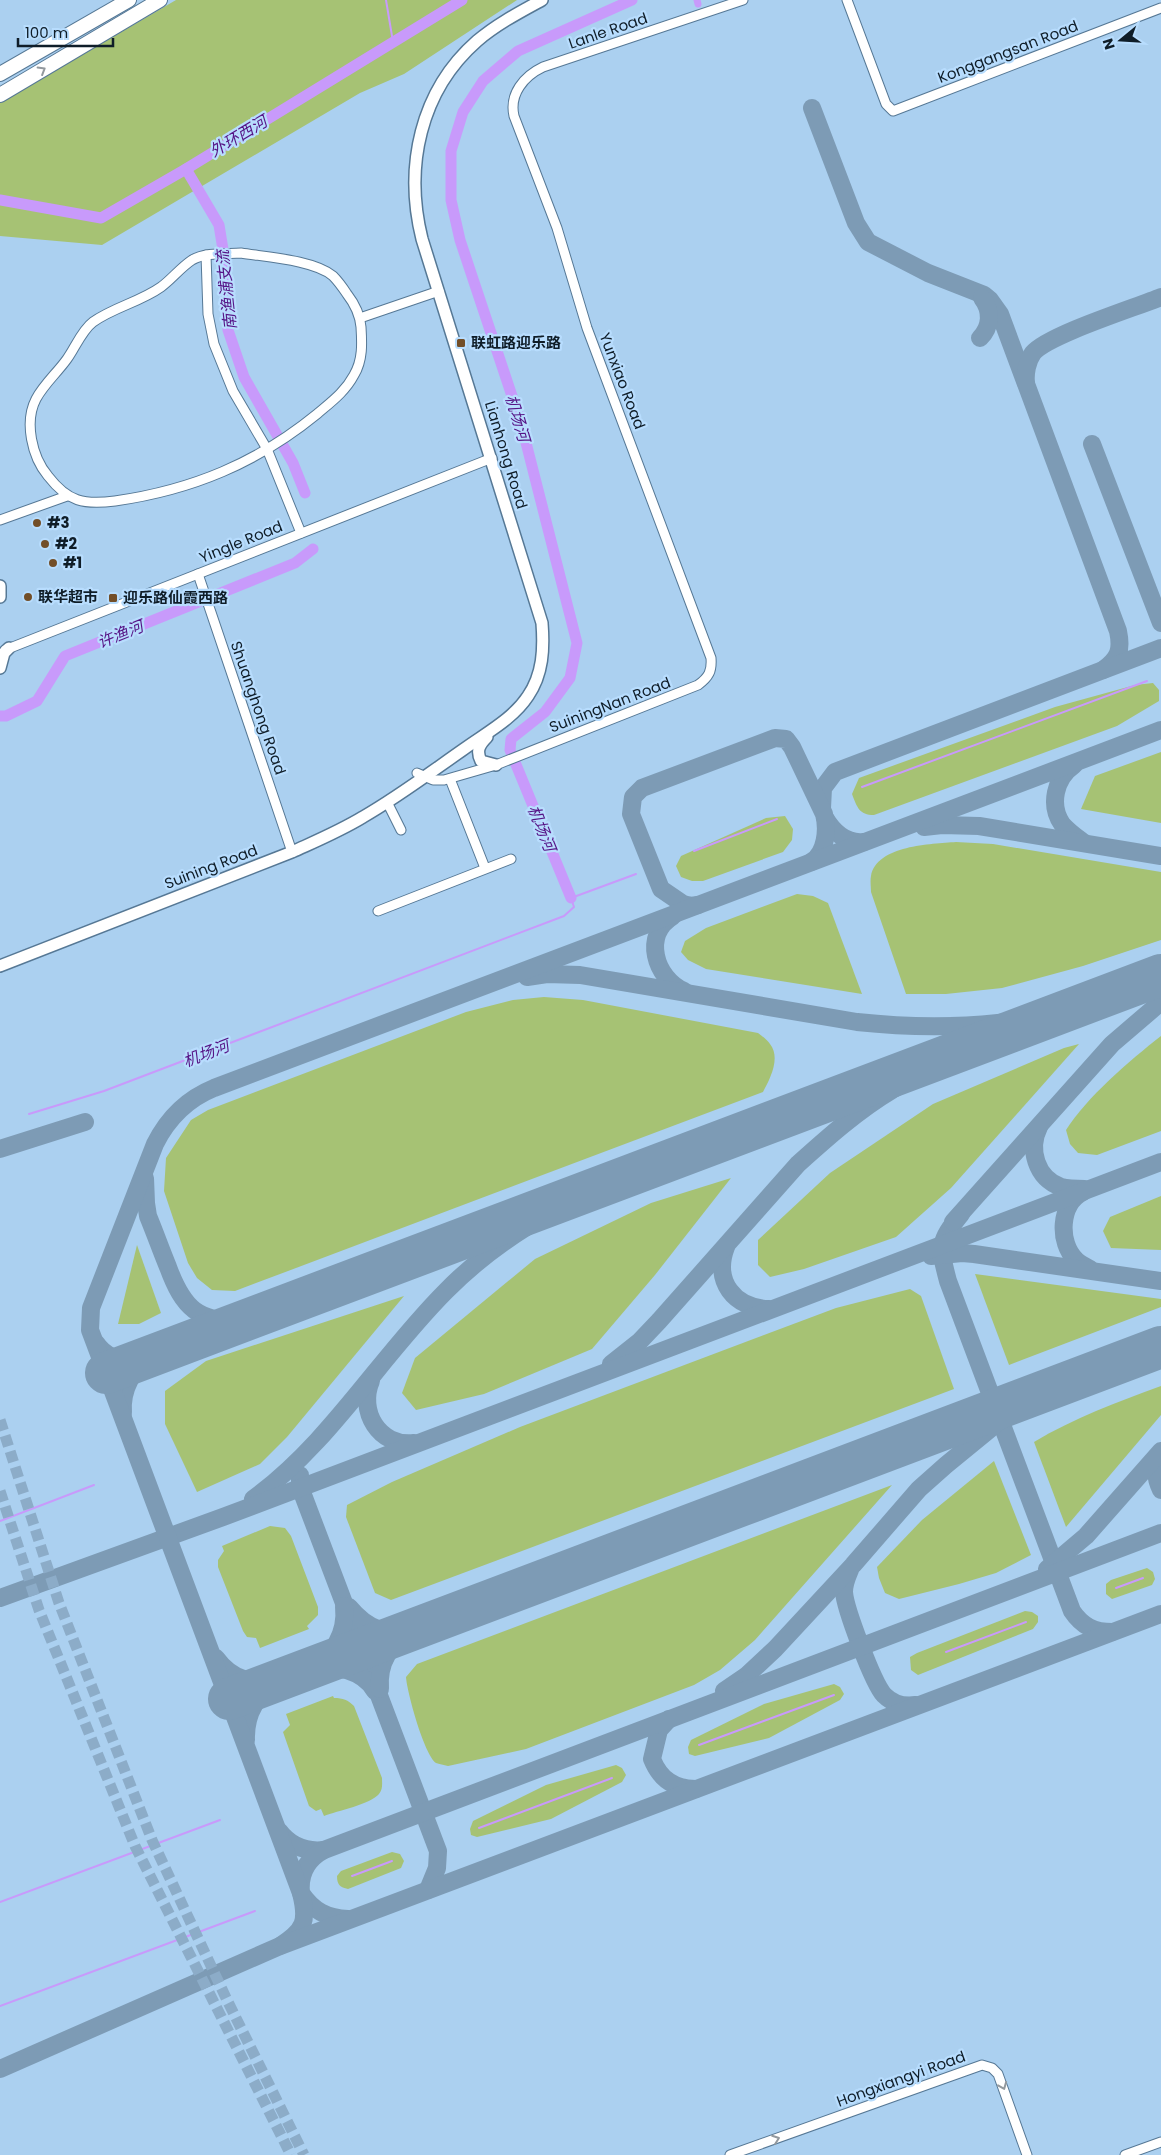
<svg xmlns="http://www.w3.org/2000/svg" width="1161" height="2155" font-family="Poppins,'Noto Sans SC',sans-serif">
	<rect width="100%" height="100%" fill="#abd0f0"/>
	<g fill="#a6c274">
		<path d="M176,0H517L404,74L360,93L102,245L0,236V103Z"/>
		<path d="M1153,683L1159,690V701L1117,726L874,815C859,815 857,807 852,794L859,778L1055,707L1135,685Z"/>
		<path d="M1161,752V823L1081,809L1095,776Z"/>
		<path d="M785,816L793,829L792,840L783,852L703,881H692L681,877L676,866L681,856L766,818Z"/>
		<path d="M956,842L993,844L1161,872V940L1083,966L1002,988L946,994H906L871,892C871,887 870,881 871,876C877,845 931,844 956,842Z"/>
		<path d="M797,894L813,896L828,903L862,994L706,969L688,960L681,952L685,941L706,928Z"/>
		<path d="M544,997L583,1000L758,1033C762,1036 767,1040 770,1044C781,1058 770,1079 763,1092L235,1291L212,1290L197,1278L188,1263L164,1191L166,1158L191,1120L208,1110L466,1012L513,1000Z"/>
		<path d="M1161,1036V1131L1097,1155L1078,1153L1070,1144L1066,1130C1087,1097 1129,1061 1161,1036Z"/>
		<path d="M1079,1044L951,1188L896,1237L804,1269L770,1277L758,1265V1240L830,1173L933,1104L1064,1048Z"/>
		<path d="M731,1178L655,1275L592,1349L484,1394L416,1410L402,1393L415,1358L535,1259L651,1203Z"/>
		<path d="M1161,1196V1250L1111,1248L1103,1231L1110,1217Z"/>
		<path d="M137,1245L161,1313L139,1324H118Z"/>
		<path d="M975,1274L1161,1299V1307L1009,1365Z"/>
		<path d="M910,1289L921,1296L954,1389L391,1600L375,1593L346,1517L347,1505L392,1482L520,1427L836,1308Z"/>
		<path d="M404,1296L287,1437L260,1464L197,1492L165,1424V1391L206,1361Z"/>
		<path d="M1161,1386V1415L1066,1527L1034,1442C1074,1418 1117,1402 1161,1386Z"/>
		<path d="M994,1461L1031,1555L996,1573L959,1584L899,1599L885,1593L879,1578L877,1567L922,1520Z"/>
		<path d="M892,1485L755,1640L720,1670L694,1685L526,1749L448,1766C444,1765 439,1764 436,1763C424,1754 407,1692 406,1677L417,1664Z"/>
		<path d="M270,1526L285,1528L291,1536L318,1607V1615L307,1626L309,1629L260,1648L256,1638L247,1637L243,1631L218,1567V1560L224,1551L222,1546Z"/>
		<path d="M1147,1568L1153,1572L1155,1579L1152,1585L1112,1599L1106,1594V1584L1111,1580Z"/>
		<path d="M1025,1611L1032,1612L1038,1616V1622L1033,1629L918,1675L911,1670L910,1657L917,1653Z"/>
		<path d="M834,1684L840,1687L844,1694L840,1700L769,1738L695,1756L689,1754L688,1747L691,1740L764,1704Z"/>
		<path d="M333,1696L334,1698C343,1698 348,1700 354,1706L382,1778C382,1784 383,1789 379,1794C371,1804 337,1811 324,1816L321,1809L316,1811L309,1806L283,1732L290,1725L286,1714Z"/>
		<path d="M616,1765L622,1768L626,1775L622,1782L551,1819L477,1837L471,1835L470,1829L473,1821L546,1785Z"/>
		<path d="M392,1852L400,1854L404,1861L401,1868L348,1889C340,1887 337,1885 337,1876L341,1871Z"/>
	</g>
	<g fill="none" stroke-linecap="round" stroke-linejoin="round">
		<g stroke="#c89afb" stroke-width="2">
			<path d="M386,0L393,42"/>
			<path d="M862,787L1147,681"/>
			<path d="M694,851L777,819"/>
			<path d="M29,1114L104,1091L564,916L574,907L571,898L636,874"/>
			<path d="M0,1521L94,1485"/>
			<path d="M1116,1588L1143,1578"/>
			<path d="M946,1652L1026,1622"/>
			<path d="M699,1745L834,1695"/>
			<path d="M479,1828L612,1778"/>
			<path d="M352,1876L392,1861"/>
			<path d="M0,1902L220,1820"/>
			<path d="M0,2006L255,1911"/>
		</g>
		<path stroke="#c89afb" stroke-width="7" d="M697,0L698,4"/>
		<g stroke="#c89afb" stroke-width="11">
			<path d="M186,169L219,225L226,268L228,330L244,377L293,463L305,493"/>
			<path d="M0,200L101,218L186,169L462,0"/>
			<path d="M0,716H6L37,701L65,656L295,563L313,549"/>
			<path d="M571,898L510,750L511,739L545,712L570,678L577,643L521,423L460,240L451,200V151L463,112L483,81L518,51L632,0"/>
		</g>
		<g stroke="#7d9bb5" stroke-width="18">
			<path d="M812,108L856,223L868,242L928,273L984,295L990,300L1000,314L1118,631C1122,650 1119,658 1103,670"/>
			<path d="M980,338C991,327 992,311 982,298"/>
			<path d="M1026,383C1025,374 1027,361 1033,353C1048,335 1134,308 1161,297"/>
			<path d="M1092,444L1161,623"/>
			<path d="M1074,765C1055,778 1049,805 1062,824C1068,831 1075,836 1083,842"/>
			<path d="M822,808L823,788L835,772L1161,648"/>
			<path d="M825,818C834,833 847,844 864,842"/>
			<path d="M924,827L942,825L979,826L1161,856"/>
			<path d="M698,905L690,906L683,904L661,889L631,814L633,797L642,788L775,738L786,739L792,747L824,814C828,829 826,854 811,862"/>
			<path d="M673,916C642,935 655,978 684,991"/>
			<path d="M527,977L547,974L580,975L857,1022C904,1027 950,1028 998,1023C1033,1020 1067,1008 1101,998"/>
			<path d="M1039,1127C1028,1149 1036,1178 1061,1187C1068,1189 1077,1189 1085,1189"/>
			<path d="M0,1149L85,1122"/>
			<path d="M145,1178L146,1203L148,1216C155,1233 161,1250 168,1267C183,1308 198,1323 244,1321"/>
			<path d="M1083,1192C1059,1204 1058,1243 1076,1260C1080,1264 1085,1266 1090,1269"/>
			<path d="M961,1214C938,1242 939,1247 948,1281L1072,1611C1082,1626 1094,1632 1112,1632"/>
			<path d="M953,1222L1112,1044L1161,1002"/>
			<path d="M726,1247C713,1281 734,1308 769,1309"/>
			<path d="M931,1256L962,1253L974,1254L1161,1281"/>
			<path d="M96,1343C106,1358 121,1362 138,1361"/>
			<path d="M611,1364L640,1341L659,1321L798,1164C827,1138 857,1111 892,1090C920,1072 951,1058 981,1043"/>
			<path d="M371,1381C358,1411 379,1447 414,1443"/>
			<path d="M123,1413C121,1390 133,1367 153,1355"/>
			<path d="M1161,1453C1154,1464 1155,1478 1161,1490"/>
			<path d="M300,1475V1487L438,1851L437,1868L428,1890"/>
			<path d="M253,1499C330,1443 379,1358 446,1291C492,1244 549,1210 609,1183"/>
			<path d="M1047,1569L1086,1536L1161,1451"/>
			<path d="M850,1570C847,1577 844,1583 844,1592C845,1608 873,1683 884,1695C892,1703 904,1707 916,1705"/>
			<path d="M0,1598L223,1517L1161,1162"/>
			<path d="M349,1607C369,1631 387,1636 417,1628"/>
			<path d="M216,1658C232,1680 253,1685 279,1680"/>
			<path d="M312,1668C335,1665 363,1670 375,1691"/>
			<path d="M309,1669C333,1656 347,1634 344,1606"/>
			<path d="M380,1689C378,1662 390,1644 413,1631"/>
			<path d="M724,1691L746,1676L775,1649L853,1565L919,1489L946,1465L1001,1420L1098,1371"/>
			<path d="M669,1719L659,1730L652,1759C660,1779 674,1789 696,1789"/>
			<path d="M246,1740C245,1714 256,1695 278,1681"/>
			<path d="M279,1831C291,1847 306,1852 324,1850"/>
			<path d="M348,1919C327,1918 313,1911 301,1893C299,1873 307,1859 324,1850L1161,1533"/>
			<path d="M280,1946C305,1930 308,1921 301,1893L90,1330L91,1308L155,1144C168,1118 187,1099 214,1088L1161,730"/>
			<path d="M0,2069L280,1946L1161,1614"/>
		</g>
		<g stroke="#7d9bb5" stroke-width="42">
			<path d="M106,1373L1161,975"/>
			<path d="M229,1699L1161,1347"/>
		</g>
		<g stroke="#8cacc8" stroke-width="11" stroke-dasharray="11 5.5" stroke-linecap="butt">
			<path d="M0,1420L59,1603L152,1840L227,2000L304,2155"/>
			<path d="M0,1491L39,1610L135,1846L291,2155"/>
		</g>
		<defs>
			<g id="minor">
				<path d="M847,0L886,104L893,111L1161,8"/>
				<path d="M241,253C265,257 314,260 333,276C338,281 343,288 347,294C354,303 360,315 361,327C362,343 363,360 354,375C345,392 331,402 317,414C257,463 192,490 115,501C84,505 68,502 48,476C32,457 24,422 36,399C44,384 57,373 67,359C75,348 82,330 93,322C114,307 140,302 161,287C172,279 180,268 192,260C205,252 226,254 241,253Z"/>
				<path d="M206,255L208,314L214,344L233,391L267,449L301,533"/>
				<path d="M360,318L439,291"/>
				<path d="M0,520L67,496"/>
				<path d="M198,574L292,852"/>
				<path d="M5,650L492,458"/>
				<path d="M417,773L433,780H444L496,765L698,685C709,677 712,671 711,658L587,328L557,228L514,116C509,94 524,76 543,67L743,0"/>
				<path d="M450,779L485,868"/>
				<path d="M387,802L401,830"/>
				<path d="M378,911L511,859"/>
				<path d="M730,2155L982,2065L992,2068L998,2074L1027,2155"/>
				<path d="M1125,2155L1161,2142"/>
			</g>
			<g id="major">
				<path d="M0,586V597"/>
				<path d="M0,668L4,653L9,648"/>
				<path d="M487,737C479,745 476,751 481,761L496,765"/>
				<path d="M0,966L292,852C316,841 340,831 363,817C398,797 431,772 464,749C486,733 513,719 528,696C543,674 544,649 542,623L422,239C404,167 420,91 477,41C497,24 520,12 542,0"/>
			</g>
			<g id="highway">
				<path d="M0,74L129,0"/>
				<path d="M0,95L160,0"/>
			</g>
		</defs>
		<use href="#minor" stroke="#567895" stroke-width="11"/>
		<use href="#major" stroke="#567895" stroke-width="14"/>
		<use href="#highway" stroke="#567895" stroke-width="16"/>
		<use href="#minor" stroke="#fff" stroke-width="9"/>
		<use href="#major" stroke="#fff" stroke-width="11"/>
		<use href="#highway" stroke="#fff" stroke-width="14"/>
	</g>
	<defs><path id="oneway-chevron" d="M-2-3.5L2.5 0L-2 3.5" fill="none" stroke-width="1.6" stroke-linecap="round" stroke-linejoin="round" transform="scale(1.25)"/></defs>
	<g stroke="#93999e">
		<use href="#oneway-chevron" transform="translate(42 70) rotate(-31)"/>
		<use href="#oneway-chevron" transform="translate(1003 2086) rotate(68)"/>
		<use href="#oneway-chevron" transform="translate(776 2139) rotate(-20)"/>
	</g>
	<g fill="#724e28" stroke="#b8ddfe" stroke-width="2">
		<rect x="456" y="338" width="10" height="10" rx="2.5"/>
		<circle cx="37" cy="523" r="5"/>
		<circle cx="45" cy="544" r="5"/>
		<circle cx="53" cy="563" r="5"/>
		<circle cx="28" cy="597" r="5"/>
		<rect x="108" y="593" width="10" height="10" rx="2.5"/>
	</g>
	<g text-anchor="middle" stroke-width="4.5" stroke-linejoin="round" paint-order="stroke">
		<g font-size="15" fill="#0f1d28" stroke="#b8ddfe">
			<text transform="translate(608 31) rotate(-19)" y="5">Lanle Road</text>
			<text transform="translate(1008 52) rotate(-21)" y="5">Konggangsan Road</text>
			<text transform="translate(622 381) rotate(69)" y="5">Yunxiao Road</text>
			<text transform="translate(506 455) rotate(73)" y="5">Lianhong Road</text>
			<text transform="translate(241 542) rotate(-22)" y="5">Yingle Road</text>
			<text transform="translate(610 705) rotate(-21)" y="5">SuiningNan Road</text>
			<text transform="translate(258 708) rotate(71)" y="5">Shuanghong Road</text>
			<text transform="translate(211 867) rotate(-21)" y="5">Suining Road</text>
			<text transform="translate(901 2079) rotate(-20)" y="5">Hongxiangyi Road</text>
		</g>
		<g font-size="15" font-weight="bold" fill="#0f1d28" stroke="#b8ddfe" text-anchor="start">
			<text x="471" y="348">联虹路迎乐路</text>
			<text x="47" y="528">#3</text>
			<text x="55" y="549">#2</text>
			<text x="63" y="568">#1</text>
			<text x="38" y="602">联华超市</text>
			<text x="123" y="603">迎乐路仙霞西路</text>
		</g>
		<g font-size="16" font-style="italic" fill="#561486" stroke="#b8ddfe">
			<text transform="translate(238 136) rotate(-31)" y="6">外环西河</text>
			<text transform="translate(226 290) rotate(-96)" y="6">南渔浦支流</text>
			<text transform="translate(518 418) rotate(73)" y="6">机场河</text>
			<text transform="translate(120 634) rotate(-22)" y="6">许渔河</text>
			<text transform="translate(542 828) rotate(68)" y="6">机场河</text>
			<text transform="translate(206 1053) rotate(-21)" y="6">机场河</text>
		</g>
	</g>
	<g transform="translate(1121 40) rotate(252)" stroke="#b8ddfe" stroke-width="4" paint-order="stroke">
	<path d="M0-4L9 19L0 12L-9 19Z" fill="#0f1d28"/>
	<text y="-8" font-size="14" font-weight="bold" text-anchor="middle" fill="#0f1d28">N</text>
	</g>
	<path d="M18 38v8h95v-8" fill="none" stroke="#0f1d28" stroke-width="2.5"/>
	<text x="25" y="38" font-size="15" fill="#0f1d28" stroke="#b8ddfe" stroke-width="4" paint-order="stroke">100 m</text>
</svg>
